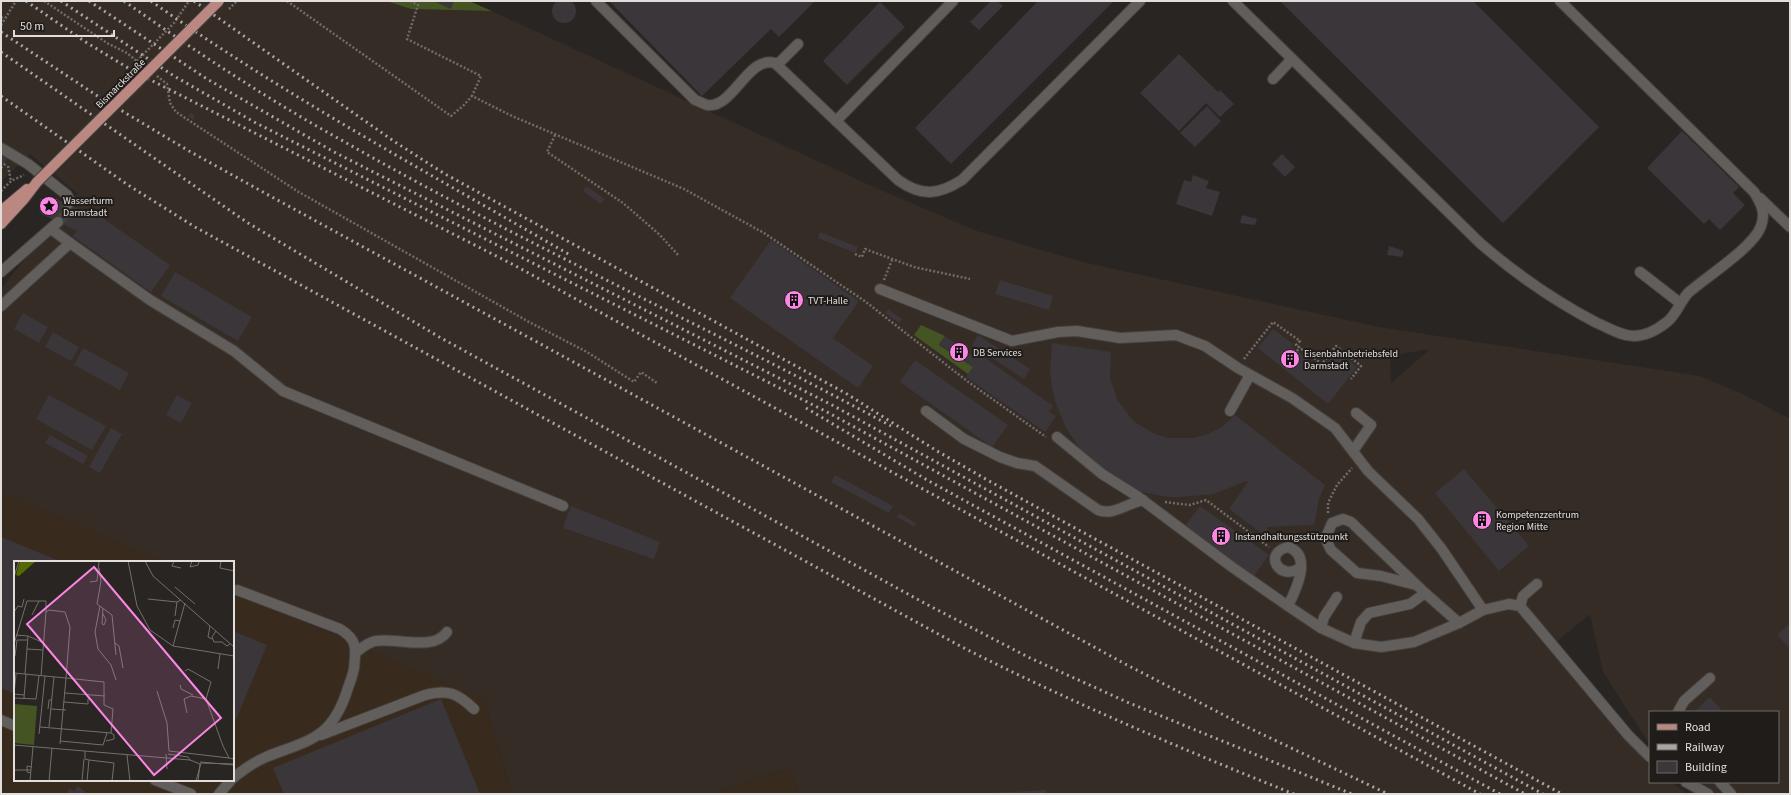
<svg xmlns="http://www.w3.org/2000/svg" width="1791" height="795" font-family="'Source Sans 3',sans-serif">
	<rect width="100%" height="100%" fill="#292523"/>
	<path fill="#362c26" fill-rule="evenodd" d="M1,1H386L411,9L492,11L878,189L977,231L1082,262L1379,327L1700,376L1747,396L1790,419V794H1693L1676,782H1778V712H1650V745L1603,672L1590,614L1549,648L1650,766V782H1671L1687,794H799L788,769L709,794H512L484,699L233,614V562H129L1,499V289L77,193L30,154L1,182ZM1429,349V350L1391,383L1390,356Z"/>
	<g fill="#382b1d">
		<path d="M1,491L166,562H15V780H233V591L484,699L512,794H1Z"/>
		<path d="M788,769L799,794H709Z"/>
	</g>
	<g fill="#455423">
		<path d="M386,1H469L492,11L411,9Z"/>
		<path d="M921,325L945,336L939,345L973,367L968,374L914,335Z"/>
	</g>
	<g fill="#3a363a">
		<circle cx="564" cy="11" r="12"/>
		<path d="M433,1H454L451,9Z"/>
		<path d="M609,1H815L779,37L771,29L702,96Z"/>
		<path d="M991,1H997L1003,6L979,30L970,22Z"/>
		<path d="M1038,1H1114L951,164L915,128Z"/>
		<path d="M1280,1H1473L1599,127L1503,223Z"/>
		<path d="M880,2L905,27L847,85L823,61Z"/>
		<path d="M1179,54L1218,92L1220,90L1234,104L1220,117L1206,103L1179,131L1140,93Z"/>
		<path d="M1207,106L1221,121L1195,147L1180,133Z"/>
		<path d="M191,113L195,116L193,120L188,116Z"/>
		<path d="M1682,131L1739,187L1733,193L1745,205L1720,230L1709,219L1704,224L1647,168Z"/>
		<path d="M1,152L8,157L1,168Z"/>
		<path d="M1282,154L1295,167L1285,177L1272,164Z"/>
		<path d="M1193,175L1209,181L1206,188L1220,192L1212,216L1176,204L1184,180L1191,182Z"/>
		<path d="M586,186L605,199L601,204L583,191Z"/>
		<path d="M50,196L89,214L91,210L170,265L151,292L73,236L77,231L41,214L39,209L40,200Z"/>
		<path d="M1242,215L1257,219L1255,225L1240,223Z"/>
		<path d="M820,232L858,247L855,253L818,238Z"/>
		<path d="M771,240L859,301L833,338L873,366L858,388L730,298Z"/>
		<path d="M1389,246L1404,251L1402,257L1387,255Z"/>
		<path d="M175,272L252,317L238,341L161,296Z"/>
		<path d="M1000,280L1053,296L1049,310L995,294Z"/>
		<path d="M888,309L902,319L899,323L885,313Z"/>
		<path d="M23,313L48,327L39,343L14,329Z"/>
		<path d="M1273,329L1293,344L1291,346L1321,370L1337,351L1357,367L1328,404L1258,348Z"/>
		<path d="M53,332L79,347L71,361L45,347Z"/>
		<path d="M978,335L1030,369L1024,379L972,345Z"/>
		<path d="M945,336L978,359L981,355L1053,406L1049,412L1056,416L1045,432L966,377L973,367L939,344Z"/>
		<path d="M1052,343L1111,352L1110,378L1118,401L1133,421L1155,434L1168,438H1193L1208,434L1223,426L1235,415L1325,485L1319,499L1314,525L1267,527V530L1264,535L1229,509L1248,482L1246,481L1214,494L1181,497H1169L1142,492L1117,480L1083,453L1066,428L1055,401L1052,387L1050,372Z"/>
		<path d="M83,348L129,373L120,390L74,365Z"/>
		<path d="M915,360L1008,425L992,447L900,382Z"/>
		<path d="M49,395L106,426L92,450L36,419Z"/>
		<path d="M177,395L192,403L181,423L166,415Z"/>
		<path d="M111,428L122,434L100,473L89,467Z"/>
		<path d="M50,435L88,456L83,464L45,443Z"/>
		<path d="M1464,469L1529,546L1499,571L1435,493Z"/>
		<path d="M835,475L893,506L889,513L831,482Z"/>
		<path d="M571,506L660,542L654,559L563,528Z"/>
		<path d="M1200,506L1269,555L1254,576L1185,526Z"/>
		<path d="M899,513L916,523L914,527L897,517Z"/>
		<path d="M1,537L62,562H15V694L1,688Z"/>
		<path d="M1790,623V649L1777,635Z"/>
		<path d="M233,631L267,645L236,720L233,719Z"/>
		<path d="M1710,697L1723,712H1694Z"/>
		<path d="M441,699L480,794H284L273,768Z"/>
		<path d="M78,786L88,794H66L70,788L74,791Z"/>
		<path d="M1046,790V794H991V793Z"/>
	</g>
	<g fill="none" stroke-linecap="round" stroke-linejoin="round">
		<path stroke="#45413f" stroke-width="10" stroke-dasharray="10 5" stroke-linecap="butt" d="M58,222L62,218L68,204"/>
		<defs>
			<g id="minor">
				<path d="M596,1L695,100C699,101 703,104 707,105C733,109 748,55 775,63L898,180C922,197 938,195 962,180L1140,1"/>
				<path d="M1233,1L1480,243C1517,275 1553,300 1597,323C1609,328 1621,336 1634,336C1645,336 1658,329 1667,322C1676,315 1680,302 1688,293C1706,277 1754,247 1761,226C1766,213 1761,203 1754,192L1560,1"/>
				<path d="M777,65L798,44"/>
				<path d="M1273,79L1292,59"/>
				<path d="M836,121L953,1"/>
				<path d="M1,148L28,164L67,195L69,199L68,204"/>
				<path d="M1760,198L1790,227"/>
				<path d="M51,229L70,243"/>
				<path d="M1,272L58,222"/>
				<path d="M1640,272L1680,303"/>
				<path d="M880,289L1012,341L1058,332L1077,331L1120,338L1176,335L1205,346L1238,368L1292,398L1335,428L1368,471L1418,519L1441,548L1483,610"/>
				<path d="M1,306L70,243L150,300L234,351L283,391L563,506"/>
				<path d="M926,411L964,439L1000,457L1017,463L1035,466L1098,510C1113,516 1128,503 1143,500"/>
				<path d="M1230,411L1250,375"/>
				<path d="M1057,437L1102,474L1137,496L1232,567L1288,606L1321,628L1354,643L1381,647L1414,642L1459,623L1483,610L1509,604L1520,606L1628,735L1650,757"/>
				<path d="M1353,451L1371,425L1356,413"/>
				<path d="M1416,585L1381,576L1357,573L1331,550L1327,542V535L1332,523L1343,519L1351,522L1425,593L1459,623"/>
				<path d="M1288,606C1296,590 1313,555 1288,547C1262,553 1280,583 1301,567"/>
				<path d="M1520,606L1523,596L1537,584"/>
				<path d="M1321,628L1324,617L1337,597"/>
				<path d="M1354,643L1361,622L1369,613L1410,604L1425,593"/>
				<path d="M356,652C362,648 367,643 375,641C396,637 433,652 447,632"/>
				<path d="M1678,712L1684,701L1710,678"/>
				<path d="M1,720L15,726"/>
				<path d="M321,735L425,695C448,689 457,693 474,709"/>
				<path d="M233,778C243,770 254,762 266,757C308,740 331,740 347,691C349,684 353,676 354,668C356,649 358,640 340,629L237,590"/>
				<path d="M155,780L191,794"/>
				<path d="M1686,782L1708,794"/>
				<path d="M1720,782L1731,794"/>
				<path d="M219,794L231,780"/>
			</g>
			<g id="major">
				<path d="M1,211L27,189"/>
				<path d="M1,224L24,199L37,182"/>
			</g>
		</defs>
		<use href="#minor" stroke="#44403e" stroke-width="12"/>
		<use href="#major" stroke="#44403e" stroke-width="12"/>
		<g stroke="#706c6a" stroke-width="2.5" stroke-dasharray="2 2" stroke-linecap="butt">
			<path d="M44,1L107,43L127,53L140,64"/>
			<path d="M287,1L451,116L463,106L472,96"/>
			<path d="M410,1L418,5L407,39L481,76L472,96L512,116L684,189L764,233L866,302L967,381L1046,437"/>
			<path d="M1,17L4,19"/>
			<path d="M1,25L16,1"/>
			<path d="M137,61L174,23L189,1"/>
			<path d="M157,76L167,84L170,103L176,112L297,191L529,322L587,352L634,382L641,372L657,383"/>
			<path d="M555,135L547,152L623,203L660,235L678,255"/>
			<path d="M8,166L11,181"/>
			<path d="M1,168L6,163"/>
			<path d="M1,191L11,181L24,175"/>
			<path d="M855,254L862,257L865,249L914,267L970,279"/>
			<path d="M884,280L892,260"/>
			<path d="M1297,351L1300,347"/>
			<path d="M1244,359L1273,322L1300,341L1296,345L1322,364L1336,346L1361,366L1351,379"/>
			<path d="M1319,368L1322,364"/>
			<path d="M1165,502L1190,505L1206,500L1269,547"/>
			<path d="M1328,513V503L1337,485L1352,468"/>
			<path d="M1296,538L1316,533"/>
		</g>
		<use href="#minor" stroke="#625e5b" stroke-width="10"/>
		<use href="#major" stroke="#bb8781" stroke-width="10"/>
		<g stroke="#a8a5a3" stroke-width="3" stroke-dasharray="2 4" stroke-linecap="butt">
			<path d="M26,1L84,41L133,71L512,264L1480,794"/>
			<path d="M61,1L174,76L256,123L827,412L1525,794"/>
			<path d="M89,1L207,79L334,152L832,405L1543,794"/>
			<path d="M124,1C195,51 267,99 343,141C522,243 710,328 891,426"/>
			<path d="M151,1C285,96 429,173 570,255"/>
			<path d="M194,1L395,142L445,174L847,394L937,451L989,481L1562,794"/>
			<path d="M1,32L99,97L189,151L272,197L1127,665L1247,727L1388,794"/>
			<path d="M1,52L248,223L441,338L928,605L1030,658L1127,702L1352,794"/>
			<path d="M1,96L128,185L195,227L962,647C1070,702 1182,749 1294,794"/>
			<path d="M806,408L927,480L1500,794"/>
		</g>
		<defs>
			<path id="major-bridge" d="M37,182L219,1"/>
		</defs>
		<use href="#major-bridge" stroke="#44403e" stroke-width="12" stroke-linecap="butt"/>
		<path stroke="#706c6a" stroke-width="2.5" stroke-dasharray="2 2" stroke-linecap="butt" d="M229,9L237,1"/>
		<use href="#major-bridge" stroke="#bb8781" stroke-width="10"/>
	</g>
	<defs>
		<symbol id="sight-disc" viewBox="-11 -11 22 22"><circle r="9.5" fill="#fc86e3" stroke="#201c19"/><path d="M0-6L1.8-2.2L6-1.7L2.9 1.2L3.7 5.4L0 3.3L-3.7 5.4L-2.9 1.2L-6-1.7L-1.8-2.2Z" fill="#111"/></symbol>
		<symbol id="building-disc" viewBox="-11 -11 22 22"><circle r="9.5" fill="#fc86e3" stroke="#201c19"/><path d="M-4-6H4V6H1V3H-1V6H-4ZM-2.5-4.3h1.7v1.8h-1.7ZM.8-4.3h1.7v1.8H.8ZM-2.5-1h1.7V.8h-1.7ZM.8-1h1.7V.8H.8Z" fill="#111"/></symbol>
	</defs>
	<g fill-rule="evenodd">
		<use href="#sight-disc" x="38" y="195" width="22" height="22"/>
		<use href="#building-disc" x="783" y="289" width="22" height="22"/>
		<use href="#building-disc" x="948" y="341" width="22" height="22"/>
		<use href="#building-disc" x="1279" y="348" width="22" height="22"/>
		<use href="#building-disc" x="1471" y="509" width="22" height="22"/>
		<use href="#building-disc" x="1210" y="525" width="22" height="22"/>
	</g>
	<g text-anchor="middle" stroke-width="4" stroke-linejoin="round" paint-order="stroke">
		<g font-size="10" fill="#e1dedc" stroke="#201c19">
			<text transform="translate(120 83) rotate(-45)" y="4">Bismarckstraße</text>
		</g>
		<g font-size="10" fill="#e1dedc" stroke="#201c19" text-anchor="start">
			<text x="63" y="204">Wasserturm<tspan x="63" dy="12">Darmstadt</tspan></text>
			<text x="808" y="304">TVT-Halle</text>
			<text x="973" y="356">DB Services</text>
			<text x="1304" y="357">Eisenbahnbetriebsfeld<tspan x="1304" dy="12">Darmstadt</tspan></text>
			<text x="1496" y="518">Kompetenzzentrum<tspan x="1496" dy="12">Region Mitte</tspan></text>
			<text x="1235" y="540">Instandhaltungsstützpunkt</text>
		</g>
	</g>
	<g transform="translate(14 561)">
		<rect width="220" height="220" fill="#292523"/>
		<path d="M0,143L23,145L20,184L0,182Z" fill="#455423"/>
		<path d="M6,0H22L5,15L2,14Z" fill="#536a03"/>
		<path fill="none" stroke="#736f6d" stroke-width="1" d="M114,0L123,45L136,69L159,85L220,95M131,0L139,15L220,86M160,0L158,5L167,7M178,0L176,6L184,4L185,1M207,0L206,7L220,10M85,7L87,20L83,43L98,54L102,94M0,16L5,0M76,21L83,20L85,0M161,26L181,43M134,38L163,41L167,39M86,45L81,71L84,88L97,104L102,119M0,51L4,45L8,46L10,38M89,53L92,59L90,64L88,63L89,47M18,54L25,40M161,55L163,41M196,65L194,76L198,78M159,67L161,59L166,60M202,70L198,76L200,81H208L213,85L216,83M2,74L14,75L11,113M14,75L30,82M101,82L105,85L109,107M0,83L13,40H32V51M159,85L171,42M13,88L29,89M1,95L3,79H13M204,108L206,93M171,110L174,108L197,121L192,138L209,185L215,197L220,198M0,112L52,117L46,183M2,113L0,133L10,134M166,124L167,128L179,134M143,130L153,162L155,190L215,197M51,132L91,135M0,137L22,138L25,115M10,137L12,113M170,138L177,135L192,138M170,138L173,152M50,141L74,143V138M34,148L35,139H38M37,148L52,149M26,166L97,172L99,148L90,144V121L52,117L56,66L51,51L35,49L32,51L27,115M35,166L40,116M25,173L31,115M46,180L89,184L93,172M92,180L100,178V174L97,172M0,184L176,199L186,203M71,190V198L75,199L73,220M152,193L153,208M154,193L174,196L176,199M113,194L116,220M75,199L100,202L98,220M186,201L220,204M0,209H17M17,212L13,211V205L18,206M16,220L19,186M35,220L38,187M68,220L70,198M182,220L187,202L220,203M184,220L186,203"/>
		<path fill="#fc86e3" fill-opacity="0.15" stroke="#fc86e3" stroke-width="2" d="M80,6L207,157L140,214L13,63Z"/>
		<rect width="220" height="220" fill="none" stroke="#e1dedc" stroke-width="2"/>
	</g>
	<rect width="1791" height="795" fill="none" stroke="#e1dedc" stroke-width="4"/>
	<rect x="1649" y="711" width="130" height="72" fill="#201c19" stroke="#6d6a67"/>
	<rect x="1657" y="724" width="20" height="6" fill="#bb8781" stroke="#6d6a67"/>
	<text x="1685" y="731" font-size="12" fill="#e1dedc">Road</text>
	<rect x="1657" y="744" width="20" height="6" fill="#a8a5a3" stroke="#6d6a67"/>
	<text x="1685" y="751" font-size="12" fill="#e1dedc">Railway</text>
	<rect x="1657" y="761" width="20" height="12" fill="#3a363a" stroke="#6d6a67"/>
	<text x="1685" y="771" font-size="12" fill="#e1dedc">Building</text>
	<path d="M14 30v6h100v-6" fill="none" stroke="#e1dedc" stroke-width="2"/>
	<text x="20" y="30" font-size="12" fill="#e1dedc" stroke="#201c19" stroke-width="3" paint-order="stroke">50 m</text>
</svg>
